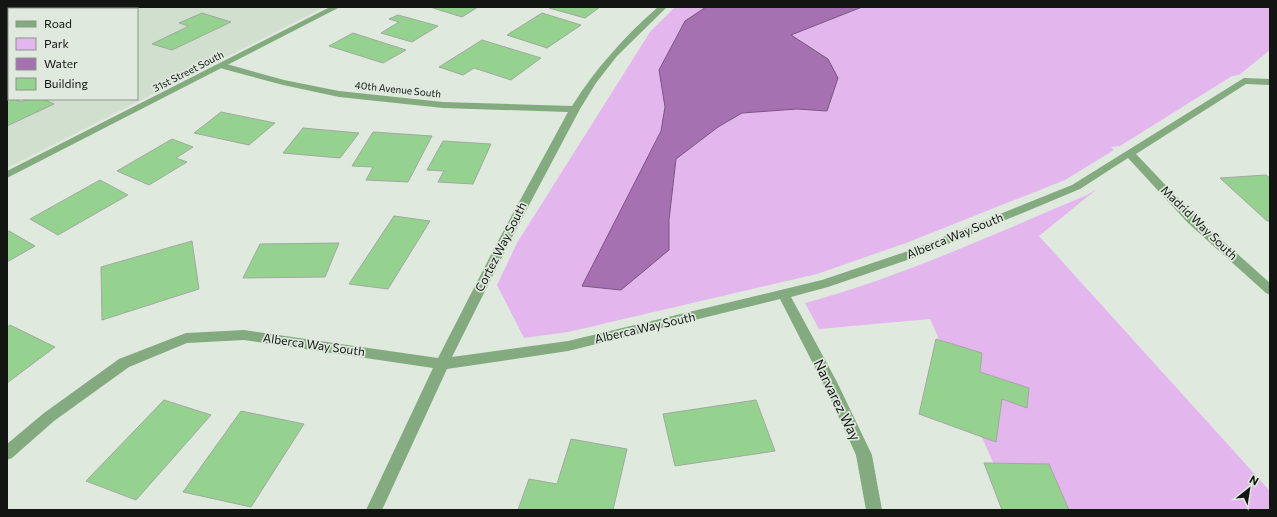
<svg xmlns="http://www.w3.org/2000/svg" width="1277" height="517" font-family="Commissioner,sans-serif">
	<rect width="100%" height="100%" fill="#dfe9de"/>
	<path fill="#d0dfce" d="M29,7H325L7,168V14L9,13V99H137V9H23Z"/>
	<g fill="#e4b6ee">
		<path d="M675,7H706L685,21L659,70L665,107L661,131L582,286L669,250V220L676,159L718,127L742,113L797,109L827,111L828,59L791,35L862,7H1270V50L1239,75L1232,76L1120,146L1111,147L1114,150L1065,180L906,243L817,274L568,332L524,338L497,285L517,243L650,32Z"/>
		<path d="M1097,189L1039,236L1270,491V510H1014L930,319L819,329L805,303C902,277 994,234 1087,195Z"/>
	</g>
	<path fill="#a671b1" stroke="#7a5581" d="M706,7H862L791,35L828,59L838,78L827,111L797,109L742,113L718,127L676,159L669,220V250L621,290L582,286L661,131L665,107L659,70L685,21Z"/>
	<g fill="#95d290" stroke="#a0a99f">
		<path d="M430,7H478L462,17Z"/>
		<path d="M550,7H600L585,18L549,8Z"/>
		<path d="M202,13L231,22L172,50L152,44L189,26L179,23Z"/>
		<path d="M542,13L581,25L547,48L507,35Z"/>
		<path d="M398,15L438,26L412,42L381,33L399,22L389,19Z"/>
		<path d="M353,33L406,50L383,63L329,46Z"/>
		<path d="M482,40L541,58L511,80L474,68L463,75L439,67Z"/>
		<path d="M14,99L21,102L28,99H43L54,104L7,126V100Z"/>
		<path d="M221,112L275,123L249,145L194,133Z"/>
		<path d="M303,128L359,133L340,158L283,153Z"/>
		<path d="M373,132L432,136L408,182L366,180L373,167L352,166Z"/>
		<path d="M172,139L193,147L176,158L187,162L149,185L117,171Z"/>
		<path d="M443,141L491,144L473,184L438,182L444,171L427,170Z"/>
		<path d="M1266,175L1270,178V221H1267L1220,178Z"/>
		<path d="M100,180L128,195L58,235L30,219Z"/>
		<path d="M394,216L430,221L388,289L349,284Z"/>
		<path d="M9,231L35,246L7,262V232Z"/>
		<path d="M192,241L199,289L102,320L101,267Z"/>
		<path d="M339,243L325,277L243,278L260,244Z"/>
		<path d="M10,325L55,347L7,383V327Z"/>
		<path d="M936,339L982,353L980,372L1029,388L1027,408L1002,399L996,442L919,414Z"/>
		<path d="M164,400L211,415L136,500L86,481Z"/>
		<path d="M756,400L775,451L675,466L663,414Z"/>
		<path d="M241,411L304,424L251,507L183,492Z"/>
		<path d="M571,439L627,449L613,510H518L529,479L557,484Z"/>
		<path d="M984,463L1049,464L1069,510H1002Z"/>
	</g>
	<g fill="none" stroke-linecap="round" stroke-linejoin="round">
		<g fill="#83ab7f" fill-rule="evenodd">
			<path d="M67,7H80L78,9H66Z"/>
			<rect x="7" y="28" width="2" height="4"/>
		</g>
		<path fill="#83ab7f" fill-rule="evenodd" d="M658,7H667L617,56L596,83L580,109L510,241L452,357L568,341L822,280L911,250L1072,185L1244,78L1270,79V85L1246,84L1136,154L1196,217L1270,283V295L1266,293L1188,223L1128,158L1080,189L919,256L828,287L791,297L837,382L872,455L882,510H866L856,455L825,387L780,299L568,351L447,369L382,510H366L433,368L244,340L187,343L129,367L54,421L12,458L7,460V444L44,413L119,359L186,333L244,330L438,358L498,241L568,112L443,108L339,97L283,85L220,68V64L223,63L284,80L339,91L443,102L572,106C596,68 625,36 658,7Z"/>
		<path fill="#83ab7f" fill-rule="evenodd" d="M330,7H340L7,178V171Z"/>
	</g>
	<g text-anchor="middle" stroke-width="3.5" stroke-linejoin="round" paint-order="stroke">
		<g font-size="10" fill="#121511" stroke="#dfe9de">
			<text transform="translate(188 71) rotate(-27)" y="4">31st Street South</text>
			<text transform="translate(398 89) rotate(6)" y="4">40th Avenue South</text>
		</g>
		<g font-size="12" fill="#121511" stroke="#dfe9de">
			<text transform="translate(1199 223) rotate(44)" y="4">Madrid Way South</text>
			<text transform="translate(955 236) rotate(-22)" y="4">Alberca Way South</text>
			<text transform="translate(501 247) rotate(-63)" y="4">Cortez Way South</text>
			<text transform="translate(645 328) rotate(-13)" y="4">Alberca Way South</text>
			<text transform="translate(314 345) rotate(8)" y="4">Alberca Way South</text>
		</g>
		<g font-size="14" fill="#121511" stroke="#dfe9de">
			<text transform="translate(837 400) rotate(64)" y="5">Narvarez Way</text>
		</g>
	</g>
	<rect width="1277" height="517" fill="none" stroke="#121511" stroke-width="16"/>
	<rect x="8" y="8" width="130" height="92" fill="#dfe9de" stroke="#8d948c"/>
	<rect x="16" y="21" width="20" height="6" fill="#83ab7f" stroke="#8d948c"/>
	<text x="44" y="28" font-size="12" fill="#121511">Road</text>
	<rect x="16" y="38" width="20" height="12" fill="#e4b6ee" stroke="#8d948c"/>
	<text x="44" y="48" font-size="12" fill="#121511">Park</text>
	<rect x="16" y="58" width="20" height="12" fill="#a671b1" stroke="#8d948c"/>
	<text x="44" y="68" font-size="12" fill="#121511">Water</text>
	<rect x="16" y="78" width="20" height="12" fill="#95d290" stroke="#8d948c"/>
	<text x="44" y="88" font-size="12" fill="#121511">Building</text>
	<g transform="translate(1249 489) rotate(30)" stroke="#dfe9de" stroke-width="3" paint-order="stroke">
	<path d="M0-3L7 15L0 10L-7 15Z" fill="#121511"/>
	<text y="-6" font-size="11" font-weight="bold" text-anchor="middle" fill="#121511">N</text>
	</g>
</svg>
